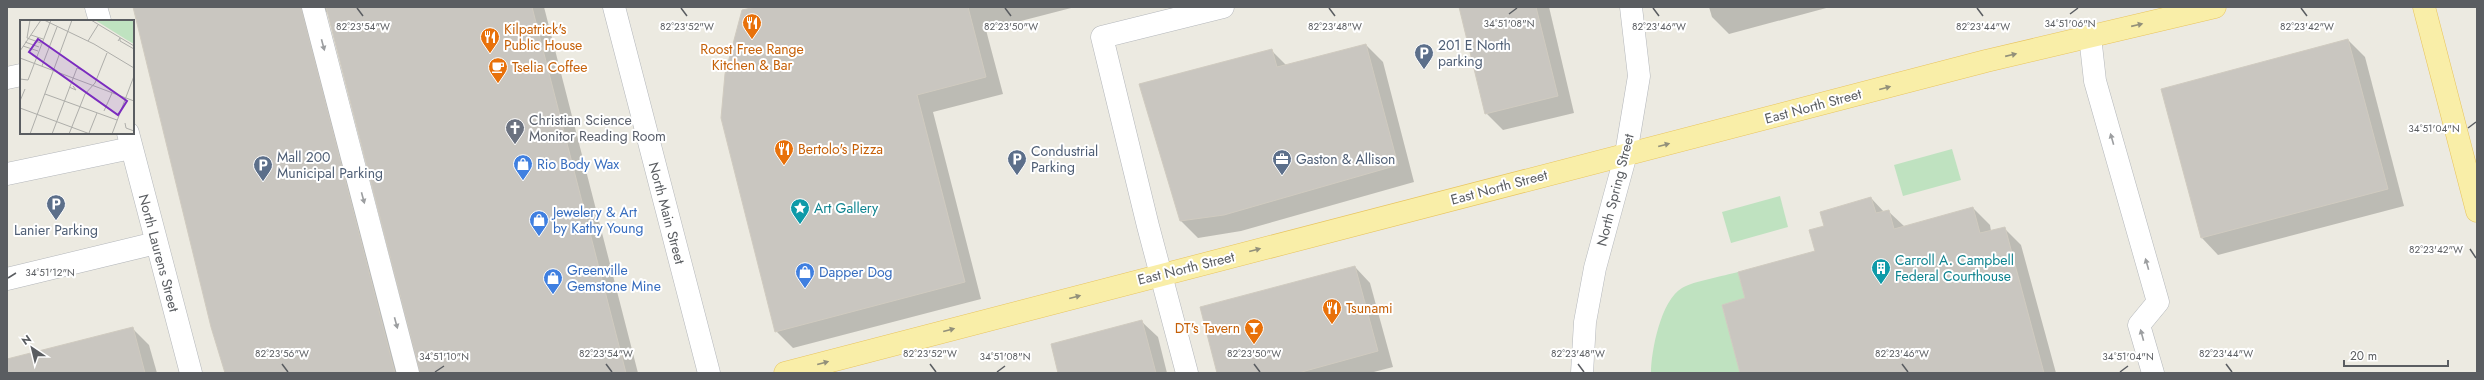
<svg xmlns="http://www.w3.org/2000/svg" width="2484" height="380" font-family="Jost,sans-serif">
	<rect width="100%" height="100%" fill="#eceae1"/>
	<g fill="#bfe2c0">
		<path d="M1952,149L1961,180L1903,196L1894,165Z"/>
		<path d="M1780,196L1788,227L1731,243L1722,212Z"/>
		<path d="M1738,272L1745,298L1722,305L1740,373H1651C1651,351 1661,300 1682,288C1694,281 1724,276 1738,272Z"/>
	</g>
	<g fill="#0003">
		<path d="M134,7H544L638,373H421L328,11L318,20L407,373H226L212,326Z"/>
		<path d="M761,7H1075L986,30L1003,94L933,112L981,299L793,348L776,331Z"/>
		<path d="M1460,7H1549L1574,113L1503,130L1486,113Z"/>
		<path d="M1709,7H1830L1729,34L1712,17Z"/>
		<path d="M2348,40L2365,57L2404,206L2218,255L2202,238Z"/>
		<path d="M1366,45L1383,62L1414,182L1241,231L1198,238L1181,221L1140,84L1271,50L1287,66Z"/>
		<path d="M1871,198L1884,212L1888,211L1905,227L1973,208L1990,225L1991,231L2004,228L2021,245L2056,373H1741L1747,299L1816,251L1826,226Z"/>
		<path d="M1355,267L1370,283L1393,367L1370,373H1218Z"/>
		<path d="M1142,322L1158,337L1167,373H1059Z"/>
		<path d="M132,328L149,345L157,373H7V360Z"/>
	</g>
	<g fill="#c9c6c0" stroke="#d0cbc0">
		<path d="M133,7H301L395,373H225L211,327Z"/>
		<path d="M326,7H532L626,373H420Z"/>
		<path d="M756,7H968L986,77L917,95L965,282L775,332L721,118L725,74L742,10Z"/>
		<path d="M1459,7H1536L1558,96L1485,114Z"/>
		<path d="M2348,39L2388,189L2201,238L2161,89Z"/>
		<path d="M1366,44L1398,165L1224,215L1180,221L1139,84L1272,49L1277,67Z"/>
		<path d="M1871,197L1876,213L1889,210L1894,229L1973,207L1980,233L2005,227L2044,373H1740L1722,305L1745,298L1738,272L1815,251L1809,230L1824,226L1820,212Z"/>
		<path d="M1355,266L1378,351L1298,373H1217L1200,307Z"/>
		<path d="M1142,320L1156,373H1058L1051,344Z"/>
		<path d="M133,327L145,373H7V359Z"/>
	</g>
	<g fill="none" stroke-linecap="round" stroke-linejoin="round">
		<defs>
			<g id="minor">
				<path d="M96,7L100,21"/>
				<path d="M313,7L408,373"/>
				<path d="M614,7L709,373"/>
				<path d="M2090,36L2095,81L2158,302L2139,325L2153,373"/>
				<path d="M7,78L21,75"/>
				<path d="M128,133L191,373"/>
				<path d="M7,174L131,148"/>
				<path d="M7,279L156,243"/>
				<path d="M1187,373L1148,226L1102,37L1223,7"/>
				<path d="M1582,373L1585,322L1595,268L1626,154L1639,76L1631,7"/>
			</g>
			<g id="major">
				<path d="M2424,7L2477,211"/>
				<path d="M785,373L1986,61L2215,7"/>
			</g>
		</defs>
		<use href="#minor" stroke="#b4b7bb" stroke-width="23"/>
		<use href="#major" stroke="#e8c45e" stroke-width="23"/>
		<use href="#minor" stroke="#fff" stroke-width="22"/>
		<use href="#major" stroke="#f9eea8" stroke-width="22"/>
	</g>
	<defs><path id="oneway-solid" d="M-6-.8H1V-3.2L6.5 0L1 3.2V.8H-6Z"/></defs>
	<g fill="#92907a">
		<use href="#oneway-solid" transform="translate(2137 25) rotate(-13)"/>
		<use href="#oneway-solid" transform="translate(2011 55) rotate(-13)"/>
		<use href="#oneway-solid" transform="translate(1885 88) rotate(-15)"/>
		<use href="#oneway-solid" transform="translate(1664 145) rotate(-15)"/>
		<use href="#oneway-solid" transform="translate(1255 250) rotate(-15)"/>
		<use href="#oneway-solid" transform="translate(1075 297) rotate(-15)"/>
		<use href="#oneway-solid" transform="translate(949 330) rotate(-15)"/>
		<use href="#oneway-solid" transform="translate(823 363) rotate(-15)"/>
	</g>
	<g fill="#9c9ea0">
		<use href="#oneway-solid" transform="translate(323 45) rotate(75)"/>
		<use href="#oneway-solid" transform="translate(2112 139) rotate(-106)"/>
		<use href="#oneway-solid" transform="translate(363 198) rotate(75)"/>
		<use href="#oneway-solid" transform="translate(2147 264) rotate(-106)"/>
		<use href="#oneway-solid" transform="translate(396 323) rotate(75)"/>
		<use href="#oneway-solid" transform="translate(2142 335) rotate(-105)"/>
	</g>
	<path fill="none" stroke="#5a5d61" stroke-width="1.5" d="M357,8L363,16M681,8L687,16M1005,8L1011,16M1329,8L1335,16M1653,8L1659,16M1977,8L1983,16M2301,8L2307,16M1509,14L1517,8M2070,14L2078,8M2468,128L2476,122M2470,249L2476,258M8,278L16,273M282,364L288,372M606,364L612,372M930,364L936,372M1254,364L1260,372M1578,364L1584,372M1902,364L1908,372M2226,364L2232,372M435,372L444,366M997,372L1005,366M2120,372L2128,366"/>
	<defs>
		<symbol id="restaurant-pin" viewBox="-11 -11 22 30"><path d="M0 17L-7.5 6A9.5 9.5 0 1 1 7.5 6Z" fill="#e8710a" stroke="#fff"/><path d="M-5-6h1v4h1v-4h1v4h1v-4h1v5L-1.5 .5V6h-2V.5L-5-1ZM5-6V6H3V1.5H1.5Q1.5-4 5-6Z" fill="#fff"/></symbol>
		<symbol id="parking-pin" viewBox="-11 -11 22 30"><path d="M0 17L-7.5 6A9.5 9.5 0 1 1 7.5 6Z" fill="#5c6f8a" stroke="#fff"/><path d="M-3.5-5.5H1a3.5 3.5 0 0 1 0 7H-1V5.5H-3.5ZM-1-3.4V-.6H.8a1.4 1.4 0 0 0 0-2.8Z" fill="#fff"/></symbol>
		<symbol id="cafe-pin" viewBox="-11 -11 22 30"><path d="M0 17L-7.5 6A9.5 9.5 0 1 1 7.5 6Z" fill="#e8710a" stroke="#fff"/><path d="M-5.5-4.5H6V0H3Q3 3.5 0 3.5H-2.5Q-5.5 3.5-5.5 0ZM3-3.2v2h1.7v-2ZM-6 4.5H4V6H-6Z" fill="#fff"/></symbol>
		<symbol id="church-pin" viewBox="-11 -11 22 30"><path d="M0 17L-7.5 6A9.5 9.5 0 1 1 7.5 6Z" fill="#6b7280" stroke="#fff"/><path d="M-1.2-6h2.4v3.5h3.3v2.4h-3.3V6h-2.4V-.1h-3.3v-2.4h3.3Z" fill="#fff"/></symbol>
		<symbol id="office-pin" viewBox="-11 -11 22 30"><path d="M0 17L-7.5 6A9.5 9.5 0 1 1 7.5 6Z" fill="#5c6f8a" stroke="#fff"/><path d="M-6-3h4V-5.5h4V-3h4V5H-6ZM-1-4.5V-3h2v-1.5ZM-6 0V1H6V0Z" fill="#fff"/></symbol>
		<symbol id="shop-pin" viewBox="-11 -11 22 30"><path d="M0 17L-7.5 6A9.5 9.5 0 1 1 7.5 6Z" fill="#3f7fe0" stroke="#fff"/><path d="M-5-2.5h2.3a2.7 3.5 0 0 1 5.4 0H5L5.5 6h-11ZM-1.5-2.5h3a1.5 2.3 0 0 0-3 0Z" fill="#fff"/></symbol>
		<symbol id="sight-pin" viewBox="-11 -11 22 30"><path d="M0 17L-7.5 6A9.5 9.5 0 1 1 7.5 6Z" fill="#0f9aa8" stroke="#fff"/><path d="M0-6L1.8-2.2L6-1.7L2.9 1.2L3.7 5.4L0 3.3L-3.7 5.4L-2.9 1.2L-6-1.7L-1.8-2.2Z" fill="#fff"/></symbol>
		<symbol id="building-pin" viewBox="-11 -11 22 30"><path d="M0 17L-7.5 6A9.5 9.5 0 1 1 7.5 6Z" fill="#0f9aa8" stroke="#fff"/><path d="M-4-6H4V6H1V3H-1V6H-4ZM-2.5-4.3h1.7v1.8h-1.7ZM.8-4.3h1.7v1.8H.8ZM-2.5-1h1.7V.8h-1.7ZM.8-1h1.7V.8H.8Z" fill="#fff"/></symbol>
		<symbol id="bar-pin" viewBox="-11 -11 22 30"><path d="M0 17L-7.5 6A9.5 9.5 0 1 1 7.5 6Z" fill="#e8710a" stroke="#fff"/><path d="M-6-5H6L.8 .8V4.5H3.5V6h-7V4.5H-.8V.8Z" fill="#fff"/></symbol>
	</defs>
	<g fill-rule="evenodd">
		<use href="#restaurant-pin" x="741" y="12" width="22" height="30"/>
		<use href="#restaurant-pin" x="479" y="26" width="22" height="30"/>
		<use href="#parking-pin" x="1413" y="42" width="22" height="30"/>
		<use href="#cafe-pin" x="487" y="56" width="22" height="30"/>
		<use href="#church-pin" x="504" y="117" width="22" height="30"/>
		<use href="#restaurant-pin" x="773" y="138" width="22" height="30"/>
		<use href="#parking-pin" x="1006" y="148" width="22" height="30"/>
		<use href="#office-pin" x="1271" y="148" width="22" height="30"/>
		<use href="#shop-pin" x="512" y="153" width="22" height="30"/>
		<use href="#parking-pin" x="252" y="154" width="22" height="30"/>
		<use href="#parking-pin" x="45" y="193" width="22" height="30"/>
		<use href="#sight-pin" x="789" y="197" width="22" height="30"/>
		<use href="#shop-pin" x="528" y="209" width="22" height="30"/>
		<use href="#building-pin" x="1870" y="257" width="22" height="30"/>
		<use href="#shop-pin" x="794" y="261" width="22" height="30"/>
		<use href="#shop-pin" x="542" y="267" width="22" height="30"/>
		<use href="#restaurant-pin" x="1321" y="297" width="22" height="30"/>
		<use href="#bar-pin" x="1243" y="317" width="22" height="30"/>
	</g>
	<g text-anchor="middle" stroke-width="4" stroke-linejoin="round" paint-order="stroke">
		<g font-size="14" fill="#c56008" stroke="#fff" text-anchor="start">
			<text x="504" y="34">Kilpatrick's<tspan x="504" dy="16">Public House</tspan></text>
			<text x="752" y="54" text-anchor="middle">Roost Free Range<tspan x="752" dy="16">Kitchen &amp; Bar</tspan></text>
			<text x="512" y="72">Tselia Coffee</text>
			<text x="798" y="154">Bertolo's Pizza</text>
			<text x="1346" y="313">Tsunami</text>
			<text x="1240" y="333" text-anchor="end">DT's Tavern</text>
		</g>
		<g font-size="14" fill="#4e5e75" stroke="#fff" text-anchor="start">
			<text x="1438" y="50">201 E North<tspan x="1438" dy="16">parking</tspan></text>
			<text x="1031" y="156">Condustrial<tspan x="1031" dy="16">Parking</tspan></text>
			<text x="277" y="162">Mall 200<tspan x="277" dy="16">Municipal Parking</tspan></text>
			<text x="1296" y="164">Gaston &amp; Allison</text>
			<text x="56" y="235" text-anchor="middle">Lanier Parking</text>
		</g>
		<g font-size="14" fill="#5a5d61" stroke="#fff">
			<text transform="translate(1813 106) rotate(-15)" y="5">East North Street</text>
			<text transform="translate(1499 187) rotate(-15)" y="5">East North Street</text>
			<text transform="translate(1615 190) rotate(-76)" y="5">North Spring Street</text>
			<text transform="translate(667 213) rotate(75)" y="5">North Main Street</text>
			<text transform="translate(159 253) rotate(75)" y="5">North Laurens Street</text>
			<text transform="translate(1186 268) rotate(-14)" y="5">East North Street</text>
		</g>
		<g font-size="14" fill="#5b616d" stroke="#fff" text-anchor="start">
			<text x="529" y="125">Christian Science<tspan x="529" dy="16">Monitor Reading Room</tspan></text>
		</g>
		<g font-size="14" fill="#366cbe" stroke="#fff" text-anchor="start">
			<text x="537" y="169">Rio Body Wax</text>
			<text x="553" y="217">Jewelery &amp; Art<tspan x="553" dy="16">by Kathy Young</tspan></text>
			<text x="567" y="275">Greenville<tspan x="567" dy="16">Gemstone Mine</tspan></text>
			<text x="819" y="277">Dapper Dog</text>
		</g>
		<g font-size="14" fill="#0d838f" stroke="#fff" text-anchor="start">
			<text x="814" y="213">Art Gallery</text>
			<text x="1895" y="265">Carroll A. Campbell<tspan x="1895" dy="16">Federal Courthouse</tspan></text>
		</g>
	</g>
	<g transform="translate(20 20)">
		<rect width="114" height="114" fill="#eceae1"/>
		<path d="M75,0H114V24L107,20Z" fill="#bfe2c0"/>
		<path fill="none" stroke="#aeaeaa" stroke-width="1" d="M10,0L7,18L21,23M24,0L74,24L114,48M71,0L114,26M11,15L23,19M68,21L78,5M98,21L100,18V21L114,29M5,22L19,27M3,26L18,31M0,31L21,0M0,38L114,81M22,46L37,7M0,59L8,60L31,0M49,67L56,70L53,66M25,74L97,100M0,81L5,69M0,88L70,114M84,91L92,73M105,103L106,108L114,111M69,113L77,93M10,114L52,0M32,114L57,48L65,51M49,114L65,74L75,63L87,33M92,114L114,56"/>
		<path fill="#7b2cbf" fill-opacity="0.15" stroke="#7b2cbf" stroke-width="2" d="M18,19L107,81L98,95L9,32Z"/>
		<rect width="114" height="114" fill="none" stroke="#5a5d61" stroke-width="2"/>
	</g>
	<g font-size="10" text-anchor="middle" fill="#5a5d61" stroke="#fff" stroke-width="4" stroke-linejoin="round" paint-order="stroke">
		<text x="1509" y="27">34°51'08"N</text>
		<text x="2070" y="27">34°51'06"N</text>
		<text x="687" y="30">82°23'52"W</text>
		<text x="1983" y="30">82°23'44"W</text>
		<text x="363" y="30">82°23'54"W</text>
		<text x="1011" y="30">82°23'50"W</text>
		<text x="1335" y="30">82°23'48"W</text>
		<text x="1659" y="30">82°23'46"W</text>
		<text x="2307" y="30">82°23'42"W</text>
		<text x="2434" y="132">34°51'04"N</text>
		<text x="2436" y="253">82°23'42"W</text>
		<text x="50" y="276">34°51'12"N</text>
		<text x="282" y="357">82°23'56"W</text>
		<text x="606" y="357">82°23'54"W</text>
		<text x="930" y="357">82°23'52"W</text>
		<text x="1254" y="357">82°23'50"W</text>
		<text x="1578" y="357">82°23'48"W</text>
		<text x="1902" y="357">82°23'46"W</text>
		<text x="2226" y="357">82°23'44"W</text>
		<text x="444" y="360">34°51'10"N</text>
		<text x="1005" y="360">34°51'08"N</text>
		<text x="2128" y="360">34°51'04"N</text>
	</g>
	<rect width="2484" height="380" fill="none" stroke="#5a5d61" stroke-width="16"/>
	<g transform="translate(32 348) rotate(325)" stroke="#ffffff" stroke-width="3" paint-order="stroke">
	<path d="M0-3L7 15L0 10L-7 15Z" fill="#5a5d61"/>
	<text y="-6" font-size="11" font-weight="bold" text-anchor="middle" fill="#5a5d61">N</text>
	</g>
	<path d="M2344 360v6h104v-6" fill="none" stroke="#5a5d61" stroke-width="2"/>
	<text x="2350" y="360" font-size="12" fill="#5a5d61" stroke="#ffffff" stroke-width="3" paint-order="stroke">20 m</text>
</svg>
